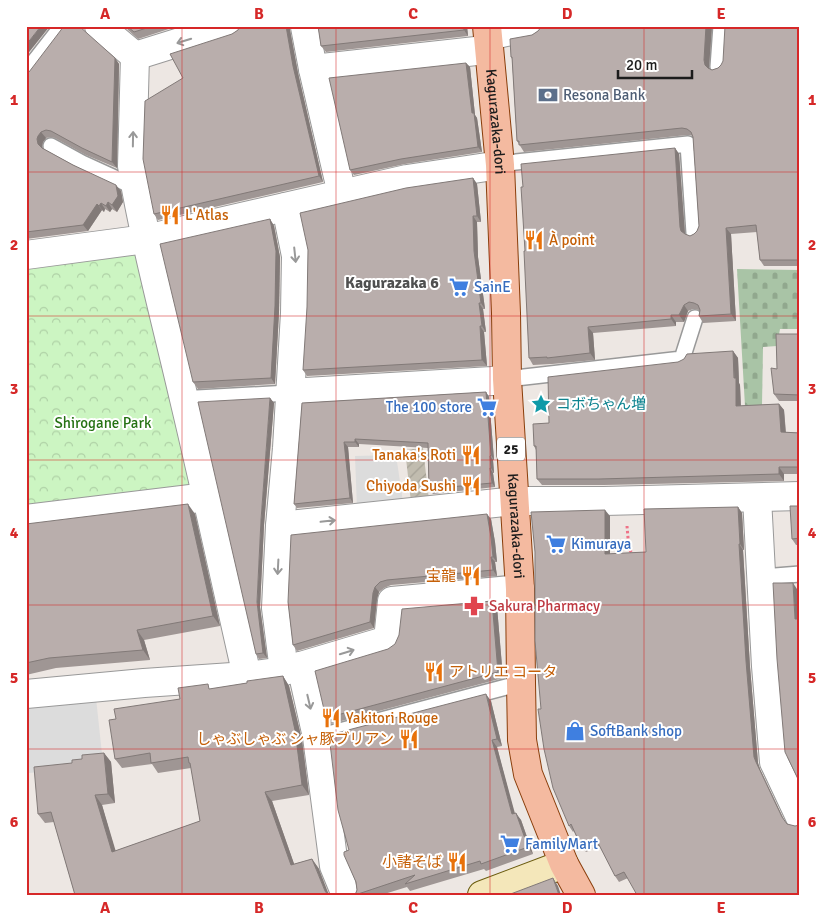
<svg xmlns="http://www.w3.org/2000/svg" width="826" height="921" font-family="Signika,'Noto Sans JP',sans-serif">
	<defs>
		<pattern id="construction-furrows" width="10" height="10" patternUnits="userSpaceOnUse" patternTransform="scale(1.25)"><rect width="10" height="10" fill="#c1bcaf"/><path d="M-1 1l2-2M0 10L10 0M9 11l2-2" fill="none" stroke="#a5a196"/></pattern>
		<pattern id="cemetery-stones" width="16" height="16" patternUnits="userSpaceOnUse" patternTransform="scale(1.25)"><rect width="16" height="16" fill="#a9c4a6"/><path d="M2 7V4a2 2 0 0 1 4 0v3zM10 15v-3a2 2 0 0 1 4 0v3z" fill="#91a88e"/></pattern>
		<pattern id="park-crowns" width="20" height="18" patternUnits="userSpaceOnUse" patternTransform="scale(1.25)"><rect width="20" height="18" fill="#ccf5c2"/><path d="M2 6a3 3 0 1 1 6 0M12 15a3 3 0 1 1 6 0" fill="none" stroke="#afd1a6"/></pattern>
	</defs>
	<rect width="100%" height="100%" fill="#ede7e3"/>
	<path fill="url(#construction-furrows)" d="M423,448L429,500L411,502L405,450Z"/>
	<path fill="url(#cemetery-stones)" d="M737,269L800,270V329H780L777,346L763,347L762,405L745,406Z"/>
	<path fill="url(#park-crowns)" d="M144,251L196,489L26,509V265Z"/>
	<g fill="#dcdcdc">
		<path d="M396,455L403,502L357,508L355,456Z"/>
		<path d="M96,698L102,754L84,768L29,773L26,740V704Z"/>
	</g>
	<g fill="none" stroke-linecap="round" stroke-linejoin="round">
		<defs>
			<g id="lane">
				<path d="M718,67L721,26"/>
				<path d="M26,72L62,26"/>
				<path d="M51,146L82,163L128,184L135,182"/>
				<path d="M500,165L516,162L688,144L694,233"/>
				<path d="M507,379L682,359L695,318"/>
				<path d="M179,399L289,393"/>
				<path d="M762,577L800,574"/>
				<path d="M317,737L521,683"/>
			</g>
			<g id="street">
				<path d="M99,26L135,56"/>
				<path d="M305,27L313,69L342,194"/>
				<path d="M488,36L533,26"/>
				<path d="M135,56L132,166C145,244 166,321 184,399C206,491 226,584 247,676"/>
				<path d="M135,56L231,26"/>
				<path d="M313,69L476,51L489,48"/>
				<path d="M26,255L146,239L407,179L500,165"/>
				<path d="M289,393L492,381L507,379"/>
				<path d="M757,498L766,666L774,762L800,817"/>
				<path d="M26,519L207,497"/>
				<path d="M280,526L515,501H604L800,496"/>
				<path d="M301,666L317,737L334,866L346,895"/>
				<path d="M284,671L276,608L280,526L287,448L295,313L296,256L286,207"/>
				<path d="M26,694L144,683L247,676L284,671L388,640L392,601L520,589"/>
			</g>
			<path id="secondary" d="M482,895L564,864"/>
			<g id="primary">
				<path id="s1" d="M487,26L500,165L506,313L507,379L520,589L521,683L522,740L528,774L564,864L581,895"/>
			</g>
		</defs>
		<use href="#lane" stroke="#999" stroke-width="18"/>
		<use href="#street" stroke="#999" stroke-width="30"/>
		<use href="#secondary" stroke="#6a5b0d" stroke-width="30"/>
		<use href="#primary" stroke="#8a3e0b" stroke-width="30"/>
		<g stroke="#ef7287" stroke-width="3" stroke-dasharray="2.5 2.5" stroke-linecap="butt">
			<path d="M799,406V436"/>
			<path d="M627,526L629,550L635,555"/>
		</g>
		<use href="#lane" stroke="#fff" stroke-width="15"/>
		<use href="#street" stroke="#fff" stroke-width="28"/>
		<use href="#secondary" stroke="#f4e7ba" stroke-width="28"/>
		<use href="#primary" stroke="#f4baa0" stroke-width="28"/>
	</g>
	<g fill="#9f9694">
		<path d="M126,26H178L138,39L128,30Z"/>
		<path d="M318,26H467L468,36L326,52L321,46Z"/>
		<path d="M542,26H712L709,67V68L712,70L718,68L800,26V266H764L760,260L757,232L731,234L736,321L703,323L699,316V310L693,309L688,311L684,322H676V326L593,333L595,360L552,364H551L533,365L529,358L525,251L675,148L679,154L685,234L690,236L694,234L697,231L699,226L693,137L691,135H687L524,152L517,141L512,59L511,57L532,35L538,31Z"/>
		<path d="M238,30H290L298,73L323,182L158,220L154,214L183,78L232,34Z"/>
		<path d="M115,58L119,64L117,168L86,155L55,138L50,137L46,138L43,142L42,146V148L121,191L123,202L117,212L112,209L110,212L105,209L104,212L102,210L88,231L26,239V73Z"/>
		<path d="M466,63L470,67L475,115L477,118L482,152L405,164L354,175L350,170Z"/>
		<path d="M473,178L477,184L481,222H477L478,257L485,309H483L486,332H484L487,366L307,376L303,370Z"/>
		<path d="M270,219L274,226L280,257L279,312L275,384L198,389L193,382Z"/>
		<path d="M800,334V401H779L774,394L777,369Z"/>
		<path d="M733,351L738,358L739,383L740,385L741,406L779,404L784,410L786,432L800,433V474H784V481L604,485H542L537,479L536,450L534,446L549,423L678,362Z"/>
		<path d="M486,392L489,397L494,460H493L494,473H493L495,487L433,494L429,489L428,448L359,444V447H348L353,503L297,508L294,504L302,403Z"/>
		<path d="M270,398L274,403L264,525L260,607L267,658L259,659L256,654Z"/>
		<path d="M800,506V545H796L792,539Z"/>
		<path d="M738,507L742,513L744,550H743L750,667L758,763L760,769L628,878L619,882L615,876L600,846L586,852L581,846L574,831L573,832L569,826L541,709L610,516V554L646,552Z"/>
		<path d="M195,514L220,626L144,640L150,660L56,668L26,675V524Z"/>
		<path d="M491,519L495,542L497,562H495L497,576L391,585L384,588L379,592L377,599L374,628L297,651L293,645L288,602Z"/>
		<path d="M492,601L497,607L503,678L330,724L326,718L388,649Z"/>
		<path d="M283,676L289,686L302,740L309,795L272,801L294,864L312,859L319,869L75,895L54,822L45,823L38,814L72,763L104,753L111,762L115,803L102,805L115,851L200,821L191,768L158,773L152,764L122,768L115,759L116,719L211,689L247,683Z"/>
		<path d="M491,701L502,746L497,747L514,813L521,820L533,854L486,871L484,869L410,891L407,887L381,895H355L357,890L349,850Z"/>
	</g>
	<g fill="#827a78">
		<path d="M41,26H50L26,56V45Z"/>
		<path d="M286,26H290V30L298,73L323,182L319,176L293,66Z"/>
		<path d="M463,26H467L468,36L464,30Z"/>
		<path d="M706,26H712L709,67L710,71L705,65L704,60Z"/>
		<path d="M115,58L119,64L117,168L112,162Z"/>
		<path d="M466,63L470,67L475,115L477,118L482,152L478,147L472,113Z"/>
		<path d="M41,132L46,138L43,142L42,146L43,150L38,144L37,139L38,136Z"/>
		<path d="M675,148L679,154L685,234L681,231L680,227Z"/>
		<path d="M473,178L477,184L481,222L477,216Z"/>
		<path d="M116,185L121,191L123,202L117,212L112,205Z"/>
		<path d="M108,202L112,209L110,212L106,206Z"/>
		<path d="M101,203L105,209L104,212L99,206Z"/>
		<path d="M97,204L102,210L88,231L83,225Z"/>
		<path d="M473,216L477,222L478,257L485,309L481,303L474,251Z"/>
		<path d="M270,219L274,226L280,257L279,312L275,384L271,378Z"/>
		<path d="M726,228L731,234L736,321L731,314Z"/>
		<path d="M479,303L483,309L486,332L482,326Z"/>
		<path d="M684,305L688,311L684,322L679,315Z"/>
		<path d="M671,315L676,322V326L671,319Z"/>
		<path d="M480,326L484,332L487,366L482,360Z"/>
		<path d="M588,327L593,333L595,360L590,353Z"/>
		<path d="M733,351L738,358L739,383L740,385L741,413L736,406Z"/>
		<path d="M486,392L489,397L494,460L491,455Z"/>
		<path d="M270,398L274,403L264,525L260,607L267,658L263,653L257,602L261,520Z"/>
		<path d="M779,404L784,410L786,439L781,432Z"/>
		<path d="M355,439L359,444V447L355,442Z"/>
		<path d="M344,442L348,447L353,503L350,498Z"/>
		<path d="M490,456L493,460L494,473L491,468Z"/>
		<path d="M779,467L784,474V481L779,474Z"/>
		<path d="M490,468L493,473L495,487L492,483Z"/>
		<path d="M188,504L195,514L220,626L213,616Z"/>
		<path d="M738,507L742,513L744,550L740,544Z"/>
		<path d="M605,510L610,516V560L605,554Z"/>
		<path d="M487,514L491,519L495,542L497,562L493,557Z"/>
		<path d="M739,544L743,550L750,667L758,763L760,769L786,824L782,817L756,762L754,757L746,661Z"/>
		<path d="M491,557L495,562L497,576L493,570Z"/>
		<path d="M793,583L797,589L799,626L795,619Z"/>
		<path d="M375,587L379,592L377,599L374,628L370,622L373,593Z"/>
		<path d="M492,601L497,607L503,678L498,672Z"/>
		<path d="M137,630L144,640L150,660L143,650Z"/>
		<path d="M283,676L289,686L302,740L309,795L302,785Z"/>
		<path d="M486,694L491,701L502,746L497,739Z"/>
		<path d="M492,740L497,747L517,821L512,814Z"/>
		<path d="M104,753L111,762L115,803L108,794Z"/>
		<path d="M265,792L272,801L298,875L291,865Z"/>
		<path d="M95,795L102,805L119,862L112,852Z"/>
		<path d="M516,813L521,820L533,854L528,847Z"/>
		<path d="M312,859L319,869L329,895H327L325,891Z"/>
		<path d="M553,878L558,886L561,895H559Z"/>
	</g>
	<g fill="#b9aeac" stroke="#827a78">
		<path d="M26,26H41L26,45Z"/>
		<path d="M64,26H79L115,58L112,162L82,148L51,131L46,130L41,132L38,136L37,139L38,144L42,148L73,165L116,185L118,196L112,205L108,202L106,206L101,203L99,206L97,204L83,225L26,232V73L29,72Z"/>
		<path d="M127,26H153L134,32Z"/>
		<path d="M240,26H286L293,66L319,176L154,214L143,159L145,101L183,78L170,54L232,34L238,30Z"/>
		<path d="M318,26H463L464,30L321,46Z"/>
		<path d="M542,26H706L704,60L705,65L708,68L712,70L718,68L721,65L723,61L725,26H800V260H760L756,225L726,228L731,314L699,316L700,310L698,305L694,303L689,302L684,305L679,315H671V319L588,327L590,353L547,358V357L529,358L524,251H525L521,187H523L521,164L675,148L680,227L681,231L685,234L690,236L694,234L697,231L699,226L693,137L691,132L687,129L682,128L519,145V141H517L512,57H511L510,39L532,35L538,31Z"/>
		<path d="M466,63L472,113H474L478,147L401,159L350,170L329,78Z"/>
		<path d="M473,178L477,216H473L474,251L481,303H479L482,326H480L482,360L303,370L307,307L308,250L300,213L406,188Z"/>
		<path d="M270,219L276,251L275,306L271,378L193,382L160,244Z"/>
		<path d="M776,334H800V395L774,394L771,368L777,369Z"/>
		<path d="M733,351L734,378H736V406L779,404L781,432L800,433V467H779V474L599,479H537L536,446H534L533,424L549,423L548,377L678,362L684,359L687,354Z"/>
		<path d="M486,392L491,455L490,456L491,468H490L492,483L429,489L428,443L355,439V442H344L350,498L294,504L302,403Z"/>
		<path d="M270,398L261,520L257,602L263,653L256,654L198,402Z"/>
		<path d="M188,504L213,616L137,630L143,650L49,658L26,663V524Z"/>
		<path d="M790,506H800V538L792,539Z"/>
		<path d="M738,507L740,544H739L746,661L754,757L756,762L782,817L787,824L795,826L800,825V895H637L624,872L615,876L596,839L581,846L571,824L569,826L553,788L544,749L538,709H541L535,641V552L531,512L605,510V554L646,552L644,509Z"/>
		<path d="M487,514L491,537L493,557H491L493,570L387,580L380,582L375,587L373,593L370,622L293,645L288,602L291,535Z"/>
		<path d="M773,583H793L795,619H800V783L785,752L777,659Z"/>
		<path d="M492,601L498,672L326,718L315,671L388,649L395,644L399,635L402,609Z"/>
		<path d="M283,676L295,730L302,785L265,792L291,865L312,859L325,891L328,895H75L51,812L38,814L34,767L72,763V760L82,759V755L104,753L108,794L95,795L112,852L200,821L190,763H189L188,757L151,763L150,753L115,759L109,720L116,719L114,709L180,699L178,688L208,684L209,689L247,683V681Z"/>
		<path d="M486,694L497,739L492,740L512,814L516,813L528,847L481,864L480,861L405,884L415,875L355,895L357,890L356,882L344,855V852L349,850L338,810L329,735Z"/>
		<path d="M553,878L559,895H508Z"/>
	</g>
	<defs><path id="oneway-shaft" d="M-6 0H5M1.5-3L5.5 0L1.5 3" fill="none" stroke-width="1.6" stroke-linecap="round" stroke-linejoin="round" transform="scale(1.25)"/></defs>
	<g stroke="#999">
		<use href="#oneway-shaft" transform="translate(184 41) rotate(163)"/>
		<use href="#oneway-shaft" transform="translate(133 139) rotate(-89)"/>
		<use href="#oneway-shaft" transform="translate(295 255) rotate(84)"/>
		<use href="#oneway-shaft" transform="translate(328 521) rotate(-6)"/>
		<use href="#oneway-shaft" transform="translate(278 567) rotate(93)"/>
		<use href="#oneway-shaft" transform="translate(347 652) rotate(-17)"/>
		<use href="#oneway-shaft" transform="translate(309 702) rotate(77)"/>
	</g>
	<path fill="none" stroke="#d62828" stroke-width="1" stroke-opacity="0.55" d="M182,26V895M336,26V895M490,26V895M644,26V895M26,172H800M26,316H800M26,460H800M26,605H800M26,749H800"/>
	<defs>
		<symbol id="bank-bare" viewBox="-9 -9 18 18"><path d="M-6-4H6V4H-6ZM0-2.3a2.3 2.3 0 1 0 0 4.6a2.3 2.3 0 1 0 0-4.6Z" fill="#5c6f8a" stroke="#fff" stroke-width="2.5" paint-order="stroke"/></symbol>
		<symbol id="restaurant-bare" viewBox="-9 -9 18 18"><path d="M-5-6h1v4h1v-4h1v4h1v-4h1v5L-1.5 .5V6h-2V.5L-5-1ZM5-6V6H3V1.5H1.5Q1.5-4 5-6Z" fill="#e8710a" stroke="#fff" stroke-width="2.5" paint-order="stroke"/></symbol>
		<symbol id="supermarket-bare" viewBox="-9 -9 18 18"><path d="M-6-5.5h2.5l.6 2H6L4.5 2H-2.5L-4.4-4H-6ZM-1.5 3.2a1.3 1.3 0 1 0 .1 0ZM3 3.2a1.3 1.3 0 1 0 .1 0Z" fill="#3f7fe0" stroke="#fff" stroke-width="2.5" paint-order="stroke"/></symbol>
		<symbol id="sight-bare" viewBox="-9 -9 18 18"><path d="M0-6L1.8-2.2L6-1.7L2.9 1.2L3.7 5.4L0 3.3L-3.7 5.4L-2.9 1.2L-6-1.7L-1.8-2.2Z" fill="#0f9aa8" stroke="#fff" stroke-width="2.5" paint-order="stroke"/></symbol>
		<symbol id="pharmacy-bare" viewBox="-9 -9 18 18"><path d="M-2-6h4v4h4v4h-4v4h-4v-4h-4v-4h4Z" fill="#e0444e" stroke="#fff" stroke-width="2.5" paint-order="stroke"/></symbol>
		<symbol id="shop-bare" viewBox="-9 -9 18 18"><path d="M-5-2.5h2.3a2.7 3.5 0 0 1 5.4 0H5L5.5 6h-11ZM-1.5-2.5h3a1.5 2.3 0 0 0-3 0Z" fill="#3f7fe0" stroke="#fff" stroke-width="2.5" paint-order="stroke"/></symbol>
	</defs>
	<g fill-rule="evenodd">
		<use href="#bank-bare" x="534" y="81" width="28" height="28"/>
		<use href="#restaurant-bare" x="156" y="201" width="28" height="28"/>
		<use href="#restaurant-bare" x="520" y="226" width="28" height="28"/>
		<use href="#supermarket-bare" x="445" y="273" width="28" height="28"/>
		<use href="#sight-bare" x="527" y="390" width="28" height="28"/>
		<use href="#supermarket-bare" x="473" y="393" width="28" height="28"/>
		<use href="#restaurant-bare" x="457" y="441" width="28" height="28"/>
		<use href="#restaurant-bare" x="457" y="472" width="28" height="28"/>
		<use href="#supermarket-bare" x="542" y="530" width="28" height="28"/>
		<use href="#restaurant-bare" x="457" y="562" width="28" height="28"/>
		<use href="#pharmacy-bare" x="460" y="592" width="28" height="28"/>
		<use href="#restaurant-bare" x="420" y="658" width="28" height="28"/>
		<use href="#restaurant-bare" x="317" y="704" width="28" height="28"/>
		<use href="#shop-bare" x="561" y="717" width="28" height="28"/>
		<use href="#restaurant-bare" x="395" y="725" width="28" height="28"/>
		<use href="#supermarket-bare" x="496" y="830" width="28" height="28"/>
		<use href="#restaurant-bare" x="443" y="848" width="28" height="28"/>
	</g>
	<g text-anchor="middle" stroke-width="4" stroke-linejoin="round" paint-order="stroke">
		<rect fill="#fff" stroke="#606060" stroke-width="1" x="497" y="437.5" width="28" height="23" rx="4"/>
		<g font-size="14" font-weight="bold" fill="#1c1c1c">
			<text x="511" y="454">25</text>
		</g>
		<g font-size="15" fill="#4e5e75" stroke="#fff" text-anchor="start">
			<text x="563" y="100">Resona Bank</text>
		</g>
		<g font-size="15" fill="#1c1c1c" stroke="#fff">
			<text dy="5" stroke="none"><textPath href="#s1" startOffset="96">Kagurazaka-dori</textPath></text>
			<text dy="5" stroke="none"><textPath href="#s1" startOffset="501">Kagurazaka-dori</textPath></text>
		</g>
		<g font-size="15" fill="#c56008" stroke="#fff" text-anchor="end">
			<text x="185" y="220" text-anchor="start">L'Atlas</text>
			<text x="549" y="245" text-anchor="start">À point</text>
			<text x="456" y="460">Tanaka's Roti</text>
			<text x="456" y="491">Chiyoda Sushi</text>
			<text x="456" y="581">宝龍</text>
			<text x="449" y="677" text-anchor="start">アトリエ コータ</text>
			<text x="346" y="723" text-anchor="start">Yakitori Rouge</text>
			<text x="394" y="744">しゃぶしゃぶ シャ豚ブリアン</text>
			<text x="442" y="867">小諸そば</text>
		</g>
		<g font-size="15" fill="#366cbe" stroke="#fff" text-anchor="start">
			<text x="474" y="292">SainE</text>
			<text x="472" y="412" text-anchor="end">The 100 store</text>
			<text x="571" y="549">Kimuraya</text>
			<text x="590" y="736">SoftBank shop</text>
			<text x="525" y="849">FamilyMart</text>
		</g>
		<g font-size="15" fill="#0d838f" stroke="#fff" text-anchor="start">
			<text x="556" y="409">コボちゃん増</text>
		</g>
		<g font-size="15" fill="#257213" stroke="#fff">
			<text x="103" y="428">Shirogane Park</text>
		</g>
		<g font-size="15" fill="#be3a42" stroke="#fff" text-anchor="start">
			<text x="489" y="611">Sakura Pharmacy</text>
		</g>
		<g font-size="16" font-weight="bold" fill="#4f4f4f" stroke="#fff">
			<text x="392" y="288">Kagurazaka 6</text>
		</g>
	</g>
	<rect width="826" height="921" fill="none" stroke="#ffffff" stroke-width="55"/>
	<path d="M618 70v8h74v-8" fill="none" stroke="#1c1c1c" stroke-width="2.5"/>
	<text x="626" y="70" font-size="15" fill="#1c1c1c" stroke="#ffffff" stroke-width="4" paint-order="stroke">20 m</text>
	<rect x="28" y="28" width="770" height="866" fill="none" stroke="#d62828" stroke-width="2"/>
	<g font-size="16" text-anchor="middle" font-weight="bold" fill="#d62828">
		<text x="105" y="19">A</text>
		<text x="259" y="19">B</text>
		<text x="413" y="19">C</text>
		<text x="567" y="19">D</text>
		<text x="721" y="19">E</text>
		<text x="14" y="105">1</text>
		<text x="812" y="105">1</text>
		<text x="14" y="250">2</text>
		<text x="812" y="250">2</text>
		<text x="14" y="394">3</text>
		<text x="812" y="394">3</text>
		<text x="14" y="538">4</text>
		<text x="812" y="538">4</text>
		<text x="14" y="683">5</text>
		<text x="812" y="683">5</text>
		<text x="14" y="827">6</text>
		<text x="812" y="827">6</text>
		<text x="105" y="913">A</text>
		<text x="259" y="913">B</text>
		<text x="413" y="913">C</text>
		<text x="567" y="913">D</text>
		<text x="721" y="913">E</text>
	</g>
</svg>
